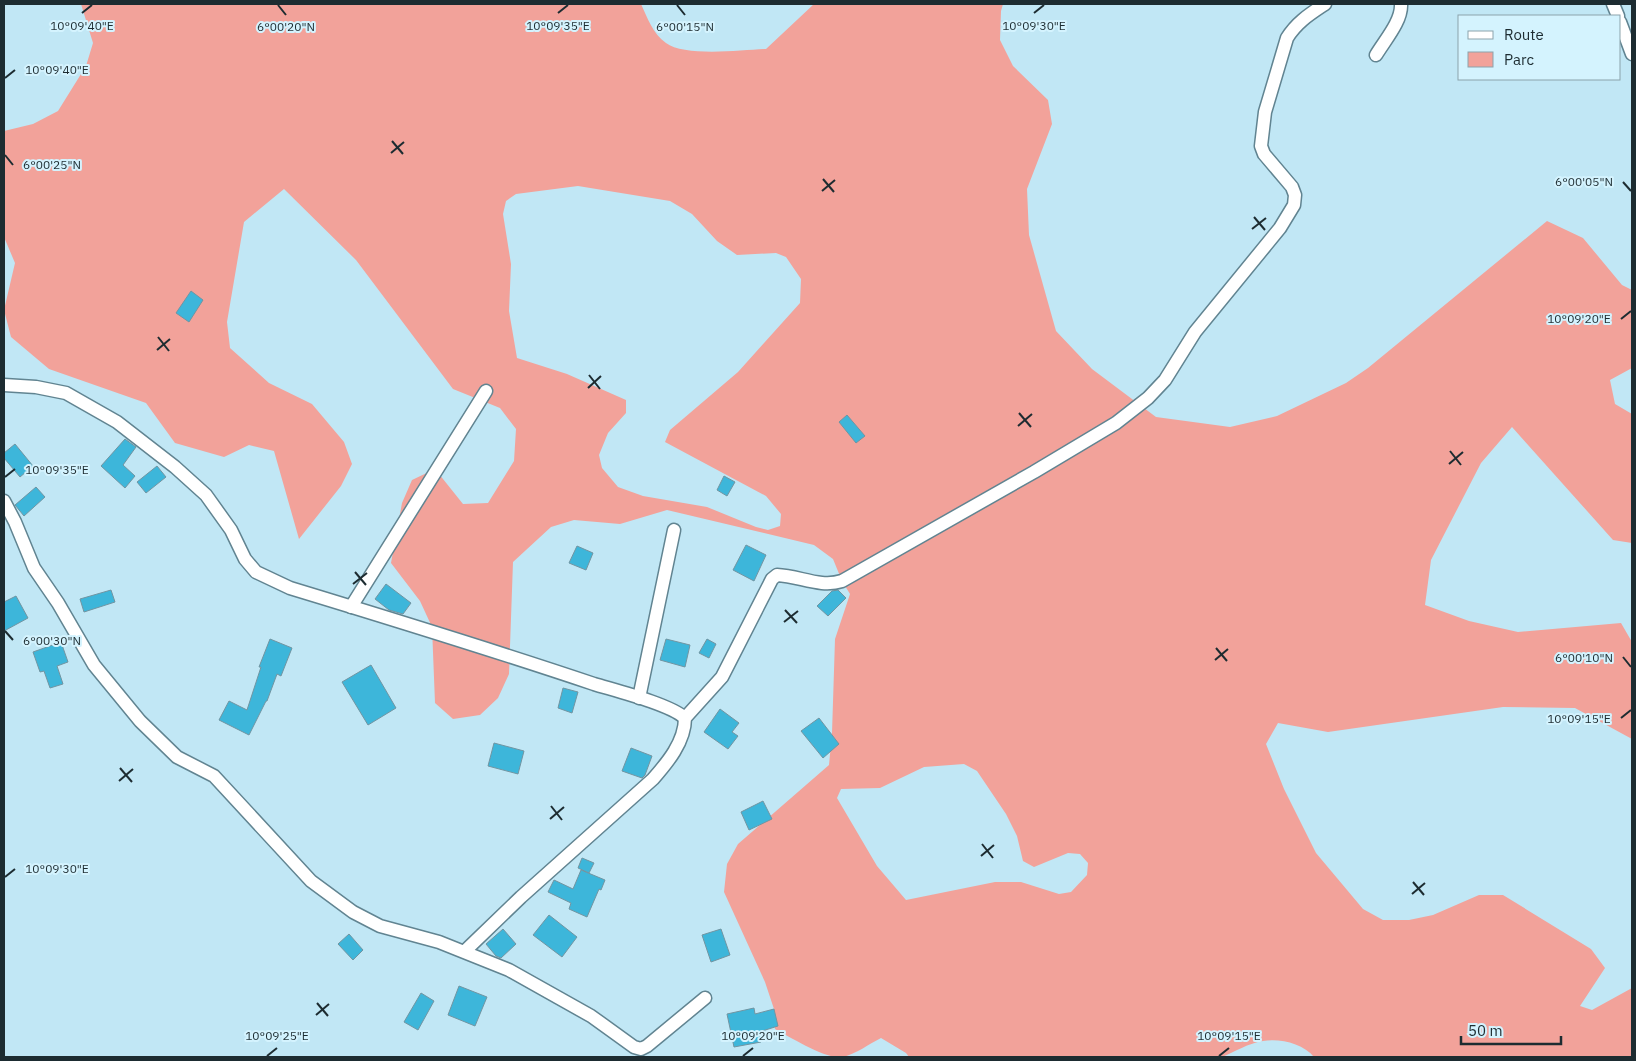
<svg xmlns="http://www.w3.org/2000/svg" width="1636" height="1061" font-family="'IBM Plex Sans',sans-serif">
	<rect width="100%" height="100%" fill="#c1e7f5"/>
	<path fill="#f2a29a" fill-rule="evenodd" d="M81,4H641C647,17 653,34 666,43C684,57 742,50 766,49L814,4H1003L1001,11L1000,40L1013,66L1048,100L1052,124L1027,189L1029,235L1056,331L1092,369L1156,417L1230,427L1277,416L1346,383L1368,368L1547,221L1583,238L1622,285L1632,290V368L1610,380L1615,404L1632,414V543L1613,540L1512,427L1481,463L1431,560L1425,605L1469,621L1518,632L1621,623L1632,642V739L1575,708L1503,707L1328,732L1278,723L1266,744L1284,789L1316,853L1363,909L1383,920H1409L1433,915L1479,895H1503L1591,949L1605,968L1580,1006L1592,1010L1632,988V1057H1314C1303,1043 1279,1038 1263,1041C1249,1043 1234,1052 1222,1057H909L906,1053L881,1038C869,1044 856,1054 843,1057C829,1061 788,1036 775,1029L774,1009L765,982L724,892L727,864L738,844L829,765L832,733L835,639L850,594L842,581L833,559L814,545L667,510L620,524L574,520L551,527L513,562L509,674L498,698L480,715L453,719L435,703L432,627L420,601L391,563L402,503L412,480L435,469L463,504L488,503L514,461L516,429L500,408L453,389L356,260L284,189L244,222L227,322L230,348L269,383L312,404L344,442L352,464L341,486L299,539L274,451L249,445L224,457L175,443L146,403L49,369L11,337L4,310L15,263L4,237V131L33,124L58,111L86,66L93,43ZM578,186L670,201L692,214L717,241L737,255L776,253L786,257L801,279L800,303L738,372L670,430L665,442L766,496L781,514L780,526L768,530L756,527L707,507L643,496L618,487L602,468L599,455L608,433L626,413V400L567,374L517,358L509,311L511,264L503,214L506,201L516,194ZM964,764L977,771L1006,814L1017,836L1023,861L1034,867L1068,853L1080,854L1088,863L1087,875L1071,892L1059,894L1021,882H995L906,900L877,866L837,798L841,789L880,788L924,767Z"/>
	<g fill="#3db6da" stroke="#7195a2">
		<path d="M191,291L203,300L189,322L176,313Z"/>
		<path d="M847,415L865,436L856,443L839,422Z"/>
		<path d="M125,439L136,447L123,465L135,476L125,488L101,466Z"/>
		<path d="M15,444L33,466L20,477L4,458V453Z"/>
		<path d="M157,466L166,477L146,493L137,482Z"/>
		<path d="M724,476L735,482L727,496L717,490Z"/>
		<path d="M36,487L45,497L24,516L15,505Z"/>
		<path d="M746,545L766,555L754,581L733,570Z"/>
		<path d="M577,546L593,553L586,570L569,563Z"/>
		<path d="M386,584L411,603L403,614L389,610L375,599Z"/>
		<path d="M111,590L115,602L84,612L80,599Z"/>
		<path d="M838,590L846,598L828,616L817,606L832,591Z"/>
		<path d="M16,596L28,618L4,631V602Z"/>
		<path d="M270,639L292,648L281,676L277,674L267,701H266L249,735L219,720L229,701L247,710L261,667H259Z"/>
		<path d="M666,639L690,645L685,667L660,660Z"/>
		<path d="M707,639L716,644L709,658L699,653Z"/>
		<path d="M61,642L68,662L57,666L63,684L50,688L44,671L40,672L33,652Z"/>
		<path d="M371,665L396,708L368,725L342,682Z"/>
		<path d="M563,688L578,692L572,713L558,708Z"/>
		<path d="M720,709L739,723L732,732L738,736L728,749L704,732Z"/>
		<path d="M819,718L839,744L823,758L801,731Z"/>
		<path d="M494,743L524,751L518,774L488,766Z"/>
		<path d="M631,748L652,756L645,775L642,778L622,771Z"/>
		<path d="M763,801L772,819L749,830L741,812Z"/>
		<path d="M582,858L594,863L589,873L578,868Z"/>
		<path d="M581,870L605,880L601,890L599,889L587,917L569,909L571,903L548,892L554,880L573,889Z"/>
		<path d="M549,915L577,937L562,957L533,935Z"/>
		<path d="M503,929L516,944L501,958L496,956L486,944Z"/>
		<path d="M721,929L730,955L711,962L702,935Z"/>
		<path d="M349,934L363,950L353,960L338,944Z"/>
		<path d="M459,986L487,997L475,1026L448,1015Z"/>
		<path d="M421,993L434,1001L418,1030L404,1022Z"/>
		<path d="M754,1008L755,1014L774,1009L778,1026L759,1032L761,1042L734,1047L727,1014Z"/>
	</g>
	<g fill="none" stroke-linecap="round" stroke-linejoin="round">
		<defs>
			<g id="minor">
				<path d="M1613,4L1618,16"/>
				<path d="M1620,22L1632,54"/>
				<path d="M1376,55C1385,40 1402,21 1401,4"/>
				<path d="M4,385L36,387L66,393L117,422L175,467L206,495L231,530L245,559L256,572L290,588C392,619 493,650 594,684C617,691 669,704 685,718"/>
				<path d="M4,501L15,522L34,568L58,603L94,665L140,721L177,757L214,776L311,881L353,912L380,926L439,942L509,970L591,1016L634,1047L641,1049L647,1046L705,998"/>
				<path d="M351,607L486,391"/>
				<path d="M639,698L674,530"/>
				<path d="M465,951L521,897L653,779C667,763 685,742 685,718L722,677L772,579L777,575C800,576 820,588 842,581L1034,472L1116,423L1148,398L1165,380L1195,332L1280,228L1294,205L1295,195L1292,187L1264,154L1261,146L1265,112L1287,38C1297,22 1310,14 1325,4"/>
			</g>
		</defs>
		<use href="#minor" stroke="#618491" stroke-width="15"/>
		<use href="#minor" stroke="#fff" stroke-width="12"/>
	</g>
	<path fill="none" stroke="#1d2c31" stroke-width="2" d="M278,5L286,15M677,5L685,15M82,13L92,5M558,13L568,5M1034,13L1044,5M5,78L15,70M392,141L403,154M391,153L404,142M5,155L13,165M823,179L834,192M1623,182L1631,191M822,191L835,180M1254,217L1265,230M1252,229L1266,218M1621,319L1631,311M158,337L169,351M157,350L170,339M589,375L600,389M588,388L601,376M1019,413L1031,427M1018,426L1032,414M1450,451L1461,465M1449,464L1463,452M5,477L15,469M355,572L366,585M353,584L367,573M785,610L797,623M784,622L798,611M5,631L13,640M1216,648L1227,661M1623,657L1631,667M1215,660L1228,649M1621,718L1631,710M120,768L132,782M119,781L133,769M551,806L562,820M550,819L564,807M982,844L993,858M981,856L994,845M5,877L15,869M1413,882L1424,895M1412,894L1425,883M317,1003L328,1016M316,1015L329,1004M267,1056L277,1048M743,1056L753,1048M1219,1056L1229,1048"/>
	<g font-size="12" text-anchor="middle" fill="#1d2c31" stroke="#d4f3fe" stroke-width="4" stroke-linejoin="round" paint-order="stroke">
		<text x="82" y="30">10°09'40"E</text>
		<text x="558" y="30">10°09'35"E</text>
		<text x="1034" y="30">10°09'30"E</text>
		<text x="286" y="31">6°00'20"N</text>
		<text x="685" y="31">6°00'15"N</text>
		<text x="57" y="74">10°09'40"E</text>
		<text x="52" y="169">6°00'25"N</text>
		<text x="1584" y="186">6°00'05"N</text>
		<text x="1579" y="323">10°09'20"E</text>
		<text x="57" y="474">10°09'35"E</text>
		<text x="52" y="645">6°00'30"N</text>
		<text x="1584" y="662">6°00'10"N</text>
		<text x="1579" y="723">10°09'15"E</text>
		<text x="57" y="873">10°09'30"E</text>
		<text x="277" y="1040">10°09'25"E</text>
		<text x="753" y="1040">10°09'20"E</text>
		<text x="1229" y="1040">10°09'15"E</text>
	</g>
	<rect width="1636" height="1061" fill="none" stroke="#1d2c31" stroke-width="10"/>
	<rect x="1458" y="15" width="162" height="65" fill="#d4f3fe" stroke="#8ba3ac"/>
	<rect x="1468" y="31" width="25" height="8" fill="#ffffff" stroke="#8ba3ac"/>
	<text x="1504" y="40" font-size="15" fill="#1d2c31">Route</text>
	<rect x="1468" y="52" width="25" height="15" fill="#f2a29a" stroke="#8ba3ac"/>
	<text x="1504" y="65" font-size="15" fill="#1d2c31">Parc</text>
	<path d="M1461 1036v8h100v-8" fill="none" stroke="#1d2c31" stroke-width="2.5"/>
	<text x="1468" y="1036" font-size="15" fill="#1d2c31" stroke="#d4f3fe" stroke-width="4" paint-order="stroke">50 m</text>
</svg>
